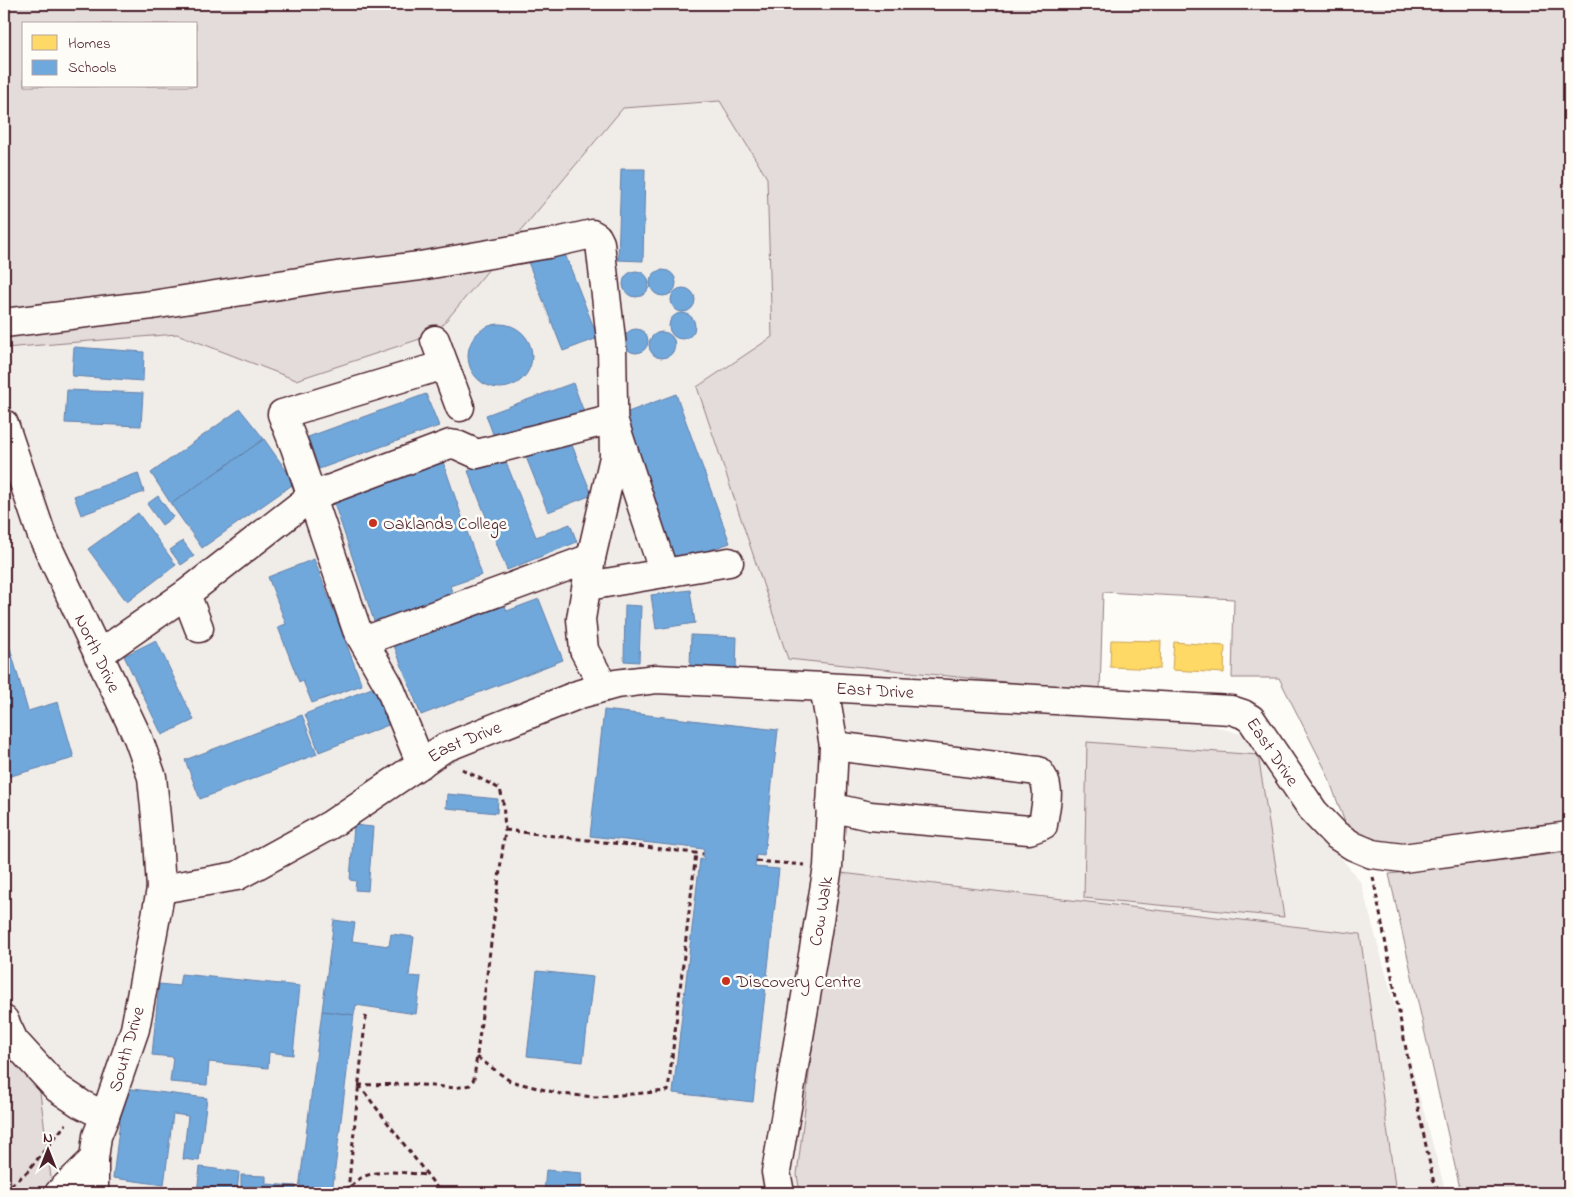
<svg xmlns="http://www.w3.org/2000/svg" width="1573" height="1197" font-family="'Indie Flower',sans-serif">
	<rect width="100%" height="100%" fill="#fdfcf7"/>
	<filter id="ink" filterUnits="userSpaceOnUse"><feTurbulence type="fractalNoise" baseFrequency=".02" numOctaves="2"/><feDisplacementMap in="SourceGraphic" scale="10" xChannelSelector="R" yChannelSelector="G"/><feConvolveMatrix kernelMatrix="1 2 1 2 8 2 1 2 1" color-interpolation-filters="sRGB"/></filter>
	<g filter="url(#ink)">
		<path fill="#f0ece8" d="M720,101L767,178L772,337L1100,692L1244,735L1361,883L1446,1193H53L39,1085L4,1037V348L177,334L296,380L434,334L623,108Z"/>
		<g fill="#e3dcda" stroke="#967e82" fill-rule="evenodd">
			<path d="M4,4H1569V822L1388,847L1347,828L1326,771L1279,678H1232L1234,599L1103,592L1100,692L788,659L697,387L772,337L767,178L720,101L623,108L435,334L296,380L177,334L4,348ZM24,24H196V86H24Z"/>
			<path d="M1087,742L1258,755L1284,917L1084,898Z"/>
			<path d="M1569,852V1193H1461L1389,874Z"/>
			<path d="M833,872L1360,934L1396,1193H800L797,1175Z"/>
			<path d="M4,1056L21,1067L39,1085L53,1193H4Z"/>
		</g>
		<g fill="#ffd966" stroke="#c9a154">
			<path d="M1111,640L1161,641L1160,669L1110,667Z"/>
			<path d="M1174,642L1225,646L1224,673L1172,670Z"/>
		</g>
		<g fill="#6fa8dc" stroke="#647fa7">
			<path d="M621,169H645L643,261L618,260Z"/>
			<path d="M563,249L598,338L563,351L528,262Z"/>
			<circle cx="663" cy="283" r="13"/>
			<circle cx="636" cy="284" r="13"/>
			<circle cx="683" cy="300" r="12"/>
			<circle cx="682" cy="326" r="13"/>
			<circle cx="500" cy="356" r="32"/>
			<circle cx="636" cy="341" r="12"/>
			<circle cx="662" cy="345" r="13"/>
			<path d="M74,347L144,352L143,381L72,376Z"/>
			<path d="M573,383L584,412L497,445L486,415Z"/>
			<path d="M67,390L143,393L141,426L65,423Z"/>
			<path d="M426,394L439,426L319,469L308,437Z"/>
			<path d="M676,394L730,543L673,563L620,415Z"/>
			<path d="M240,409L264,439L171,504L151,473Z"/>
			<path d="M568,435L592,495L548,512L524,452Z"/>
			<path d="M264,439L295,483L202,548L171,504Z"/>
			<path d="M441,456L482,575L450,586L455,600L376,627L331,494Z"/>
			<path d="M504,457L536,537L570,524L577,542L507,570L468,471Z"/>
			<path d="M138,473L144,492L81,515L74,496Z"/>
			<path d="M158,496L173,517L162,525L147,504Z"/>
			<path d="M138,513L176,565L127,602L88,549Z"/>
			<path d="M183,541L194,556L181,565L170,550Z"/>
			<path d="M314,559L362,685L312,703L303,681L299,682L278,627L286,624L268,577Z"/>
			<path d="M690,590L695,623L656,629L651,595Z"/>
			<path d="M501,595L507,611L539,599L563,660L421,715L391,638Z"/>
			<path d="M625,605L641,606L639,662L624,661Z"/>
			<path d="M4,627L28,711L58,702L74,758L4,778Z"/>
			<path d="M691,635L737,637L736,668L690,666Z"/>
			<path d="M156,640L194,720L162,735L124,656Z"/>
			<path d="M377,686L391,724L319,752L305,714Z"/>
			<path d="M604,710L778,730L764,856L756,855L755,867L779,869L753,1102L673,1093L700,859L703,860L704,849L590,836Z"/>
			<path d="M302,715L317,754L200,799L185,760Z"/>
			<path d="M447,794L498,799L497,813L446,808Z"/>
			<path d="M354,825L373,827L368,891L355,890L356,881L350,880Z"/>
			<path d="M334,920L355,923L352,941L389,946L391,934L414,937L409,976L421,977L416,1014L356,1005L354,1015L322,1011Z"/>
			<path d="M537,971L593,977L583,1062L527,1056Z"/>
			<path d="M181,974L300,986L293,1055L269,1052L268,1068L209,1062L207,1085L170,1082L173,1057L152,1055L159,984L179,986Z"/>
			<path d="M322,1011L354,1015L332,1193L299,1189Z"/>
			<path d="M124,1088L207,1098L199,1161L183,1159L188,1116L173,1114L164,1185L113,1178Z"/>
			<path d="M200,1167L239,1172L237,1193H197Z"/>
			<path d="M546,1170L582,1173L581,1193H544Z"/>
			<path d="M241,1175L266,1176V1184L296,1186V1193H241Z"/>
		</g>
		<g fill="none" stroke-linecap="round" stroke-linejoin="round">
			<defs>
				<g id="minor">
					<path d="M4,323L152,305L337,276L420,266L548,244L592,234L597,237L600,243L612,348L614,457L591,558L581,619L584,650L604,687"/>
					<path d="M435,340L460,407"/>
					<path id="s1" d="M4,424L41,533L138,738L152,777L158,837L161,889L135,1029L105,1116L97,1136L94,1159L59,1193"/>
					<path d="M588,586L729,562"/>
					<path d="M199,628L186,594L312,496L450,444L457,445L477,454L613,419L664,573"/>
					<path d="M364,641L591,558"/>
					<path d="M98,655L186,594"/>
					<path d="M421,764L389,686L357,630L295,447L282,414L444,365"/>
					<path d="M830,807L870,816L1029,830L1043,825C1045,806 1053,786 1038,771L834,746"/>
					<path id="s2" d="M161,889L237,876L330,825L444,748L580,694L616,684L656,679L824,687L1231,710L1243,714L1251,719L1314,812L1336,835L1353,846L1372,854L1403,858L1569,836"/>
					<path d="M4,1020L14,1041L57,1088L81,1104L105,1116"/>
					<path d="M94,1159V1193"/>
					<path id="s3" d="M780,1193L776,1172L828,867L834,746L824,687"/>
				</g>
			</defs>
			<use href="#minor" stroke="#4a1f2b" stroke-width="31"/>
			<g stroke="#4a1f2b" stroke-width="3" stroke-dasharray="5 4" stroke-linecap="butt">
				<path d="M505,830L703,854"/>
				<path d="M756,861L805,865"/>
				<path d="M1373,877L1411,1075L1436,1193"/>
				<path d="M477,1057L510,1081L561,1094L595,1097L668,1091L696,853"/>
				<path d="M358,1085L411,1084L455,1088L470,1085L474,1079L505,830L503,801L500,789L460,768"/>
				<path d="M359,1085L441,1193"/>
				<path d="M4,1191L27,1172L66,1124"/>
				<path d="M348,1191L366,1013"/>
				<path d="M345,1193C349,1189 352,1185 356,1181C375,1167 406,1173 427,1175"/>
			</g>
			<use href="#minor" stroke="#fdfcf7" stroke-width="28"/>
		</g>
	</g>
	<g fill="#c8321e" stroke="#fdfcf7" stroke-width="2">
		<circle cx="373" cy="523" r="5"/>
		<circle cx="726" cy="981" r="5"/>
	</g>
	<g text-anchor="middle" stroke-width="5" stroke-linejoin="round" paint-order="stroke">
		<g font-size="18" fill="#4a1f2b" stroke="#fdfcf7" text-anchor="start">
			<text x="383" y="529">Oaklands College</text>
			<text x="736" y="987">Discovery Centre</text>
		</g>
		<g font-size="18" fill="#4a1f2b" stroke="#fdfcf7">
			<text dy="6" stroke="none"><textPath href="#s1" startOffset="248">North Drive</textPath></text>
			<text dy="6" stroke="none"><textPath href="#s2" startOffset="764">East Drive</textPath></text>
			<text dy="6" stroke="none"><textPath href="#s2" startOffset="342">East Drive</textPath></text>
			<text dy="6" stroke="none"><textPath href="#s2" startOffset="1182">East Drive</textPath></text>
			<text dy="6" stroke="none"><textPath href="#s3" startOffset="286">Cow Walk</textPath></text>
			<text transform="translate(126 1049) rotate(-74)" y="6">South Drive</text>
		</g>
	</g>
	<rect width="1573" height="1197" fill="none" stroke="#fdfcf7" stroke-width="20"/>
	<rect x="10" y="10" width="1553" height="1177" fill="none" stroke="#4a1f2b" stroke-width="2" filter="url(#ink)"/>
	<rect x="22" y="22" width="175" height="65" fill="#fdfcf7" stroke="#b5a4a5"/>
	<rect x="32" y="35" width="25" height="15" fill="#ffd966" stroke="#b5a4a5"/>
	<text x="68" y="48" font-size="15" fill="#4a1f2b">Homes</text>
	<rect x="32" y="60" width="25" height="15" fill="#6fa8dc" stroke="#b5a4a5"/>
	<text x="68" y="72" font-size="15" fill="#4a1f2b">Schools</text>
	<g transform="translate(48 1150)" stroke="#fdfcf7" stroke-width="4" paint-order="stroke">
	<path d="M0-4L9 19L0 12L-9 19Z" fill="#4a1f2b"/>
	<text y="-8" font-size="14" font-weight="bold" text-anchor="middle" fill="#4a1f2b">N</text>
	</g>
</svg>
